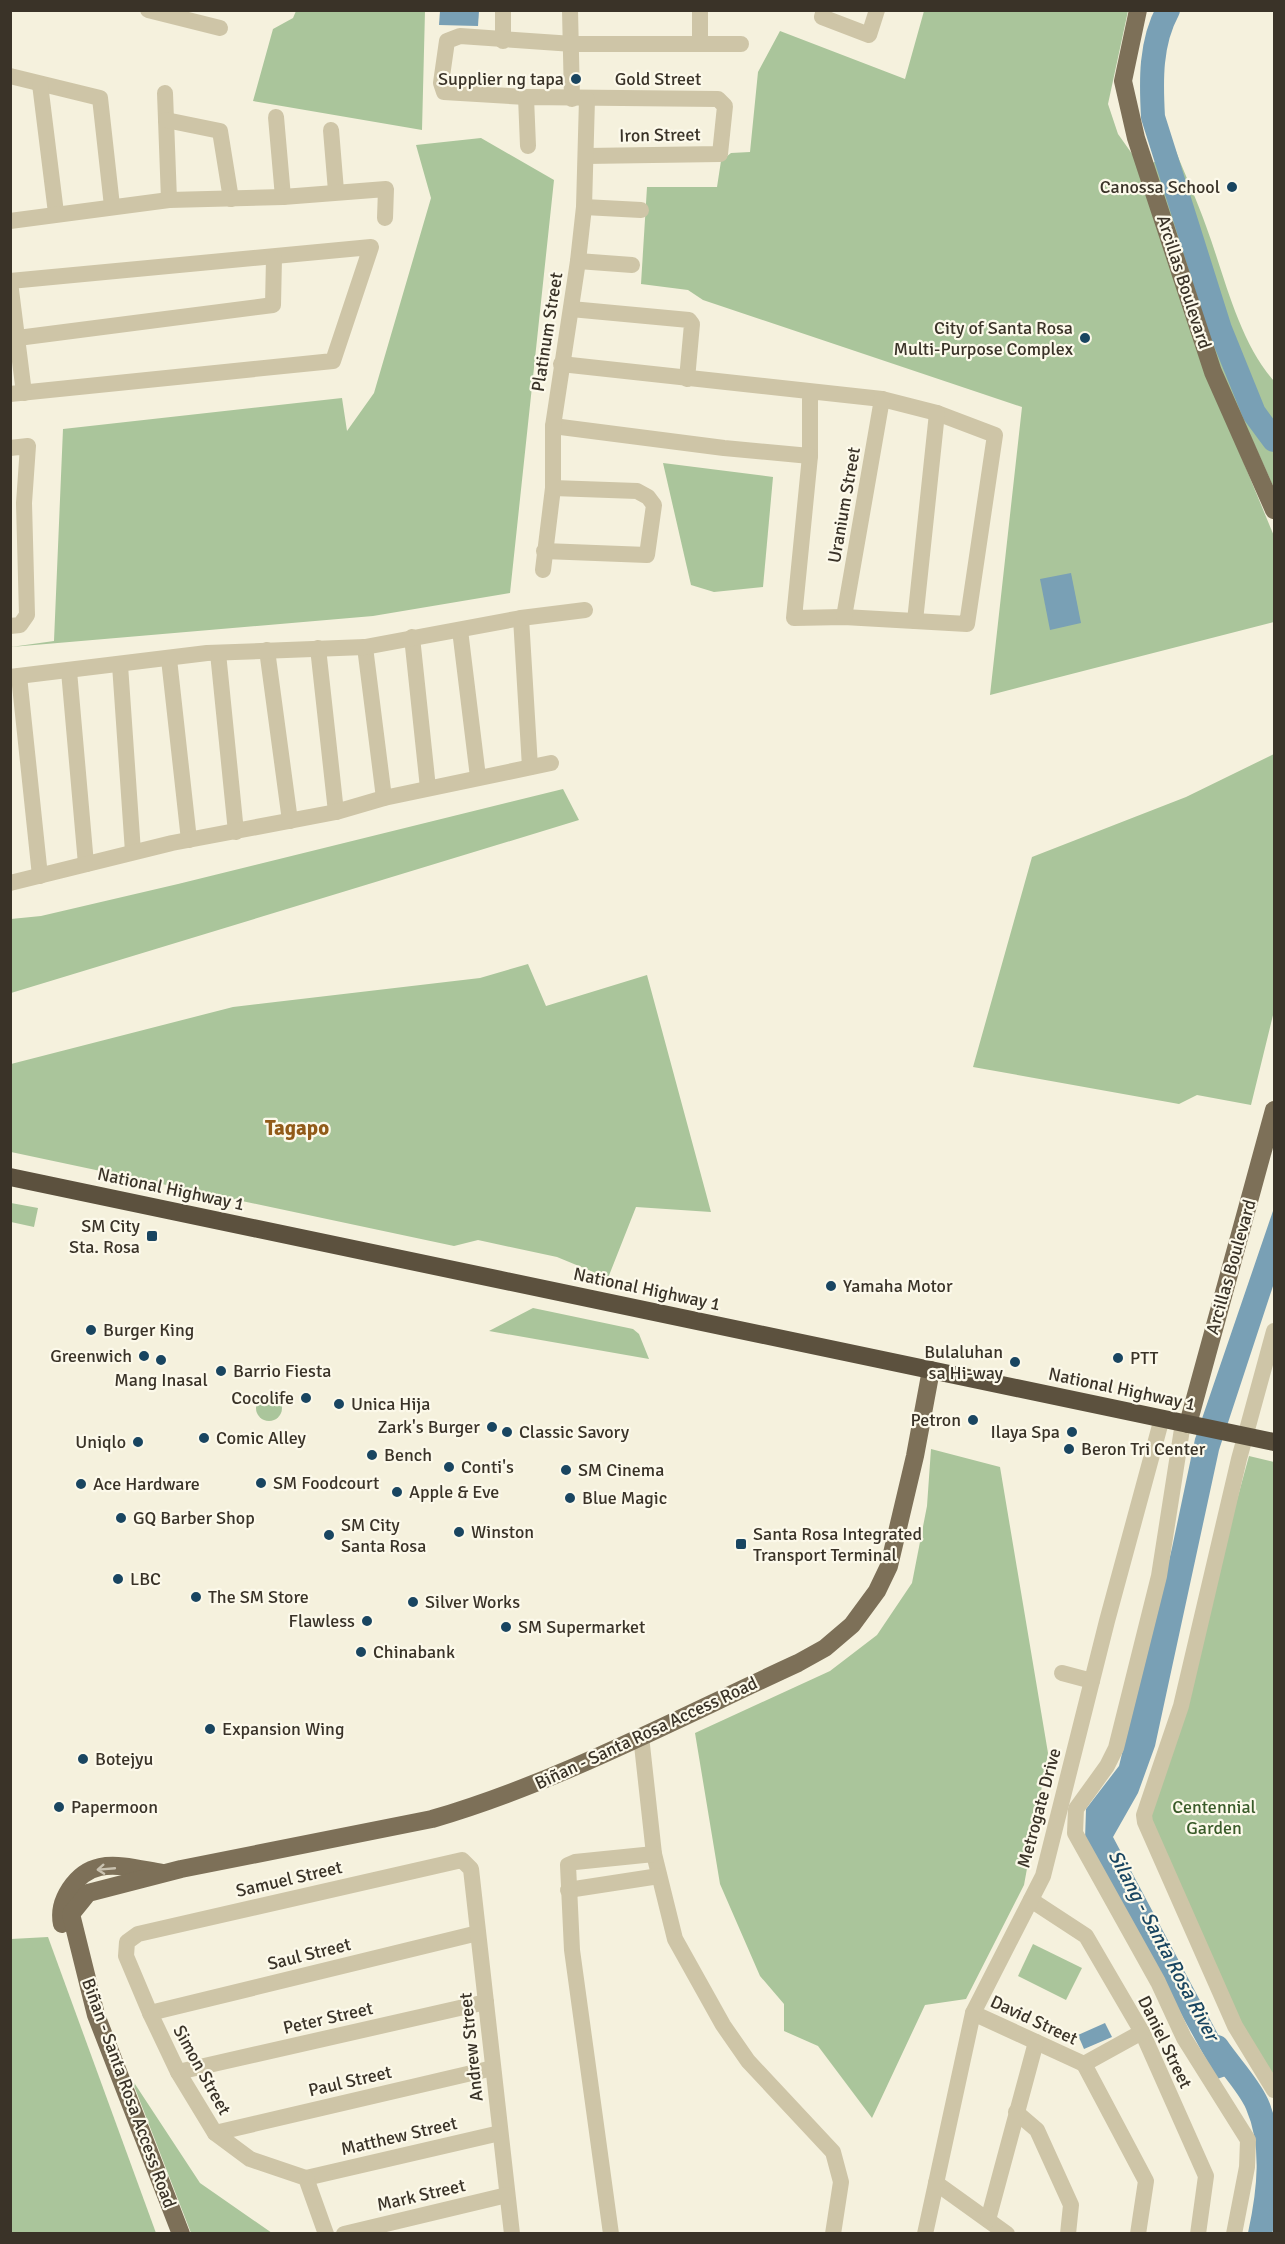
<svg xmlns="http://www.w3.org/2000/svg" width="1285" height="2244" font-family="Signika,sans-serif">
	<rect width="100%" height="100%" fill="#f5f1dd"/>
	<g fill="#aac59b">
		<path d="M296,11H425L422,130L253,101L273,29L293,18Z"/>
		<path d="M924,11H1128L1108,104L1118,134L1135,158L1202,362L1274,536V622L990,695L1022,407L703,300L688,290L641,284L647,187H717L721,161L731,153L750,152L758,72L780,31L905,79Z"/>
		<path d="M481,138L554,180L510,593L373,616L11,647L54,641L63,429L342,398L347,431L374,393L431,198L416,145Z"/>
		<path d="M1175,149C1185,175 1197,200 1206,226C1225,277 1238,340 1274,381V488L1212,351L1151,164Z"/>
		<path d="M663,463L773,477L763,587L714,592L691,585Z"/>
		<path d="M1274,754V1011L1251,1105L1197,1095L1179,1104L973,1067L1032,857L1186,797Z"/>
		<path d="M563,789L579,820L11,993V919L41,916L178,884Z"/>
		<path d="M528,964L546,1006L647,975L711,1212L636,1207L608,1278L557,1257L478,1240L454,1246L11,1152V1064L233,1007L480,978Z"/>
		<path d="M11,1203L38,1208L34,1227L11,1222Z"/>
		<path d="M533,1308L633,1329L639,1334L649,1359L489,1331Z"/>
		<circle cx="269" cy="1408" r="13"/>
		<path d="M931,1449L1000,1467L1048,1753L1024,1885L966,1999L925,2005L872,2118L818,2046L784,2031V2004L760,1976L720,1884L695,1733L830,1671L877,1635L912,1583L927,1506Z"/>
		<path d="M1249,1456L1274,1462V2088L1231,2027L1149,1821Z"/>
		<path d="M48,1937L156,2233H11V1939Z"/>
		<path d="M1033,1944L1082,1968L1066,2000L1018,1976Z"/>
		<path d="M131,2078L200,2183L272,2233H191Z"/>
	</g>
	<g fill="#79a0b5">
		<path d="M440,11H479L478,26L439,25Z"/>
		<path d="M1071,573L1081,623L1050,630L1040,579Z"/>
		<path d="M1274,1208V1283L1219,1450L1155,1746L1138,1793L1113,1837L1238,2072L1217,2079L1085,1840L1086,1809L1119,1766L1172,1548L1195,1439Z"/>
		<path d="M1105,2023L1112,2037L1084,2049L1078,2035Z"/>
	</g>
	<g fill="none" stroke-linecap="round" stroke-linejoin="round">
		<g stroke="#79a0b5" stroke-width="24">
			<path d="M1168,10C1150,43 1151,81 1153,117L1220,329L1254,413L1274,440"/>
			<path d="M1217,2047C1229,2065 1248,2084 1257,2104C1275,2145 1269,2192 1260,2234"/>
		</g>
		<g stroke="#cec5a7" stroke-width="16">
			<path d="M148,10L220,28"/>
			<path d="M570,10L572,99"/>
			<path d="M700,10V43"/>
			<path d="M824,10L822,17L869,35L877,10"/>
			<path d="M503,41V10"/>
			<path d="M10,76L100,98L112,206"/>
			<path d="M40,84L56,213"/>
			<path d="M165,93L169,200"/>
			<path d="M526,97L444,92L441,83L447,41L460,36L573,44H741"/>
			<path d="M276,117L283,197"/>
			<path d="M166,120L220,131L231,199"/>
			<path d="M331,130L336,191"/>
			<path d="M528,146L526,97L718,99L725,106L720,154L586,156"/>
			<path d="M584,207L641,210"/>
			<path d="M10,221L169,200L283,197L386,189L385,218"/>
			<path d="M578,261L632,265"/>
			<path d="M10,281L371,247L333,361L10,394"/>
			<path d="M10,282L24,393"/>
			<path d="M571,309L689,320L692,324L687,379"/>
			<path d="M10,339L273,305L274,258"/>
			<path d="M561,364L882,399L937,413L995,435L967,624L844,617L794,618L810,456V392"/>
			<path d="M553,426L724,448L810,456"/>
			<path d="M10,448L28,446L24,503L27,615L20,625L10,626"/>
			<path d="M544,551L647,555L654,505L648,497L637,491L553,488"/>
			<path d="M543,570L553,488V426L578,261L584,207L587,99"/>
			<path d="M844,617L882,399"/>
			<path d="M521,618L530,767"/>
			<path d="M915,621L937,413"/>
			<path d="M460,630L478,777"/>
			<path d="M412,637L428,788"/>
			<path d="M365,647L384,798"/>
			<path d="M318,648L336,812"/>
			<path d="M267,650L290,821"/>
			<path d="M218,653L236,832"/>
			<path d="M169,659L189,840"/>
			<path d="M120,665L133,852"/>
			<path d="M69,671L86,864"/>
			<path d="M19,676L40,876"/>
			<path d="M10,677L207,653L365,647L521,618L585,610"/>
			<path d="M10,883L172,843L336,812L384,798L551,763"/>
			<path d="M1274,1331L1239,1459L1181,1706L1144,1815L1145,1822L1235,2026L1274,2090"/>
			<path d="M1188,1424L1182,1429L1159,1576L1116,1748L1107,1766L1076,1809L1075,1833L1158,1982L1184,2038L1248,2140L1247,2167L1234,2234"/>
			<path d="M1062,1673L1092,1681"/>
			<path d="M641,1736L654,1854L675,1939L723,2025L748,2061L833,2152L841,2182L833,2234"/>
			<path d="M568,1890L659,1876"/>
			<path d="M1031,1900L1086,1936L1142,2032L1206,2176L1198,2234"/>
			<path d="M150,2013L478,1933"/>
			<path d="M973,2013L1084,2064L1142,2032"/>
			<path d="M1084,2064L1146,2181L1138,2234"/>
			<path d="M178,2072L486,2002"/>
			<path d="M1016,2112L1037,2130L1071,2205L1068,2234"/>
			<path d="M215,2133L493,2068"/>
			<path d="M306,2178L500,2133"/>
			<path d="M936,2183L1007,2234"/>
			<path d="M988,2220L1036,2042"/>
			<path d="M326,2234L306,2178L250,2159L215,2133L178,2072L150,2013L126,1956L127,1942L138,1934L462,1860L471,1869L512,2234"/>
			<path d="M344,2234L507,2195"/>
			<path d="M611,2234L572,1950L568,1865L575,1862L654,1854"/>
			<path d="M925,2234L973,2013L1043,1876L1107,1621L1162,1418"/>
		</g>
		<g stroke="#7d7058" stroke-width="18">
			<path d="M1138,10L1123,81L1136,138L1213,372L1274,510"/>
			<path d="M1188,1424L1274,1110"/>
			<path d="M62,1924C57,1901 76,1872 100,1867C119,1863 143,1870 162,1873"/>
			<path d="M181,2234L96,2015L71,1914L88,1893L181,1869L432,1819C559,1782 678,1718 798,1663L825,1648L852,1625L877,1591L889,1566L915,1456L931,1370"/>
		</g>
		<path stroke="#5c513e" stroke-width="18" d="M10,1177L1274,1442"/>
	</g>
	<defs><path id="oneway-shaft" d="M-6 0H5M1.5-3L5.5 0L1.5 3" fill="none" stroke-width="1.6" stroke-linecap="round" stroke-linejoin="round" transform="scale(1.5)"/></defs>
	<use stroke="#c9c2b0" href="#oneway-shaft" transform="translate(106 1869) rotate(175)"/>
	<g fill="#194560" stroke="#fcf9ea" stroke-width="2">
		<circle cx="576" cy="79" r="6"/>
		<circle cx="1232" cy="187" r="6"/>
		<circle cx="1085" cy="338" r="6"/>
		<rect x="146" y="1230" width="12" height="12" rx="3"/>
		<circle cx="831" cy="1286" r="6"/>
		<circle cx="91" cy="1330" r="6"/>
		<circle cx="144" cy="1356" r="6"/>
		<circle cx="1118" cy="1358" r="6"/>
		<circle cx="161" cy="1360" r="6"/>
		<circle cx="1015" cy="1362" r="6"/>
		<circle cx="221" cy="1371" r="6"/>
		<circle cx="306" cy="1398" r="6"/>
		<circle cx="339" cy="1404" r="6"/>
		<circle cx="973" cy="1420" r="6"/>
		<circle cx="492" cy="1427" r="6"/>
		<circle cx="507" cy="1432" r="6"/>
		<circle cx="1072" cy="1432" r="6"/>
		<circle cx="204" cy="1438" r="6"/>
		<circle cx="138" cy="1442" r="6"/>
		<circle cx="1069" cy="1449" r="6"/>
		<circle cx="372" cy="1455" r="6"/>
		<circle cx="449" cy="1467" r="6"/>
		<circle cx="566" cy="1470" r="6"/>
		<circle cx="261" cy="1483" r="6"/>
		<circle cx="81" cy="1484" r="6"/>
		<circle cx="397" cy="1492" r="6"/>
		<circle cx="570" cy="1498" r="6"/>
		<circle cx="121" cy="1518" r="6"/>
		<circle cx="459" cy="1532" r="6"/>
		<circle cx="329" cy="1535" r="6"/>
		<rect x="735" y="1538" width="12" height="12" rx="3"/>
		<circle cx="118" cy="1579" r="6"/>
		<circle cx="196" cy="1597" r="6"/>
		<circle cx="413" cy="1602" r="6"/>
		<circle cx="367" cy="1621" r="6"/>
		<circle cx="506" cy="1627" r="6"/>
		<circle cx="361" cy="1652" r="6"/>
		<circle cx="210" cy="1729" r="6"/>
		<circle cx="83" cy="1759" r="6"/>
		<circle cx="59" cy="1807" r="6"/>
	</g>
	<g text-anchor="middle" stroke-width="4.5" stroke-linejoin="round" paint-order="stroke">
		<g font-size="18" fill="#3a3328" stroke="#fcf9ea" text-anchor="start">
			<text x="564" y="85" text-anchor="end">Supplier ng tapa</text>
			<text x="1220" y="193" text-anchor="end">Canossa School</text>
			<text x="1073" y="334" text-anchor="end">City of Santa Rosa<tspan x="1073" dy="21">Multi-Purpose Complex</tspan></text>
			<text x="140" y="1232" text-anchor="end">SM City<tspan x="140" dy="21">Sta. Rosa</tspan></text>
			<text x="843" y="1292">Yamaha Motor</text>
			<text x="103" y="1336">Burger King</text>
			<text x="1003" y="1358" text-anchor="end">Bulaluhan<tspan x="1003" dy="21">sa Hi-way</tspan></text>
			<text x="132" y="1362" text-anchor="end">Greenwich</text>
			<text x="1130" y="1364">PTT</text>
			<text x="233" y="1377">Barrio Fiesta</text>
			<text x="161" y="1386" text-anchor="middle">Mang Inasal</text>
			<text x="294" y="1404" text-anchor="end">Cocolife</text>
			<text x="351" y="1410">Unica Hija</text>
			<text x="961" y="1426" text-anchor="end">Petron</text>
			<text x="480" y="1433" text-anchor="end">Zark's Burger</text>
			<text x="519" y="1438">Classic Savory</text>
			<text x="1060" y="1438" text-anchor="end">Ilaya Spa</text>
			<text x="216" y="1444">Comic Alley</text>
			<text x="126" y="1448" text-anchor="end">Uniqlo</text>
			<text x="1081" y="1455">Beron Tri Center</text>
			<text x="384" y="1461">Bench</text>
			<text x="461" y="1473">Conti's</text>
			<text x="578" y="1476">SM Cinema</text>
			<text x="273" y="1489">SM Foodcourt</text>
			<text x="93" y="1490">Ace Hardware</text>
			<text x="409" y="1498">Apple &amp; Eve</text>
			<text x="582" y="1504">Blue Magic</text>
			<text x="133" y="1524">GQ Barber Shop</text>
			<text x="341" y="1531">SM City<tspan x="341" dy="21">Santa Rosa</tspan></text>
			<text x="471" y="1538">Winston</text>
			<text x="753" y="1540">Santa Rosa Integrated<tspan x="753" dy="21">Transport Terminal</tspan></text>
			<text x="130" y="1585">LBC</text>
			<text x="208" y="1603">The SM Store</text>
			<text x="425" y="1608">Silver Works</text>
			<text x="355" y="1627" text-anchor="end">Flawless</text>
			<text x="518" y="1633">SM Supermarket</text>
			<text x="373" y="1658">Chinabank</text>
			<text x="222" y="1735">Expansion Wing</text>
			<text x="95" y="1765">Botejyu</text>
			<text x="71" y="1813">Papermoon</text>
		</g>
		<g font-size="18" fill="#3a3328" stroke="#fcf9ea">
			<text x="658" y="85">Gold Street</text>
			<text transform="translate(660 135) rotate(-1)" y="6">Iron Street</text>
			<text transform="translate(1184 282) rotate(72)" y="6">Arcillas Boulevard</text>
			<text transform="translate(547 332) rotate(-81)" y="6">Platinum Street</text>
			<text transform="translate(844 505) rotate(-80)" y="6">Uranium Street</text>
			<text transform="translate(171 1189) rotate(12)" y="6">National Highway 1</text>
			<text transform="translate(1231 1267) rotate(-74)" y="6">Arcillas Boulevard</text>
			<text transform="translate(647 1289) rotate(12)" y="6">National Highway 1</text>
			<text transform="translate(1122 1389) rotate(12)" y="6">National Highway 1</text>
			<text transform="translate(646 1733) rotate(-25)" y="6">Biñan - Santa Rosa Access Road</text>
			<text transform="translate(1039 1808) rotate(-75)" y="6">Metrogate Drive</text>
			<text transform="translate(289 1879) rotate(-13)" y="6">Samuel Street</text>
			<text transform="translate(309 1954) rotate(-14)" y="6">Saul Street</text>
			<text transform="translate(328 2018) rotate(-13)" y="6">Peter Street</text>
			<text transform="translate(1034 2020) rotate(25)" y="6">David Street</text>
			<text transform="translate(1165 2042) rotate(64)" y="6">Daniel Street</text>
			<text transform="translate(471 2047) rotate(-96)" y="6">Andrew Street</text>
			<text transform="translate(202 2070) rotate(61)" y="6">Simon Street</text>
			<text transform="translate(350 2081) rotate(-13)" y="6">Paul Street</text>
			<text transform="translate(129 2093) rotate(70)" y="6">Biñan - Santa Rosa Access Road</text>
			<text transform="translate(399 2136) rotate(-13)" y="6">Matthew Street</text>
			<text transform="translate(421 2195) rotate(-13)" y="6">Mark Street</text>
		</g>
		<g font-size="18" fill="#395b29" stroke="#fcf9ea">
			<text x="1214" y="1813">Centennial<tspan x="1214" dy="21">Garden</tspan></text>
		</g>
		<g font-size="20" font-style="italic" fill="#194560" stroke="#fcf9ea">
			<text transform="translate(1164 1945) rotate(62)" y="7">Silang - Santa Rosa River</text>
		</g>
		<g font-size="21" font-weight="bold" fill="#915b19" stroke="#fcf9ea">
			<text x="297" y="1135">Tagapo</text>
		</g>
	</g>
	<rect width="1285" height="2244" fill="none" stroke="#3a3328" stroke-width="24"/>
</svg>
